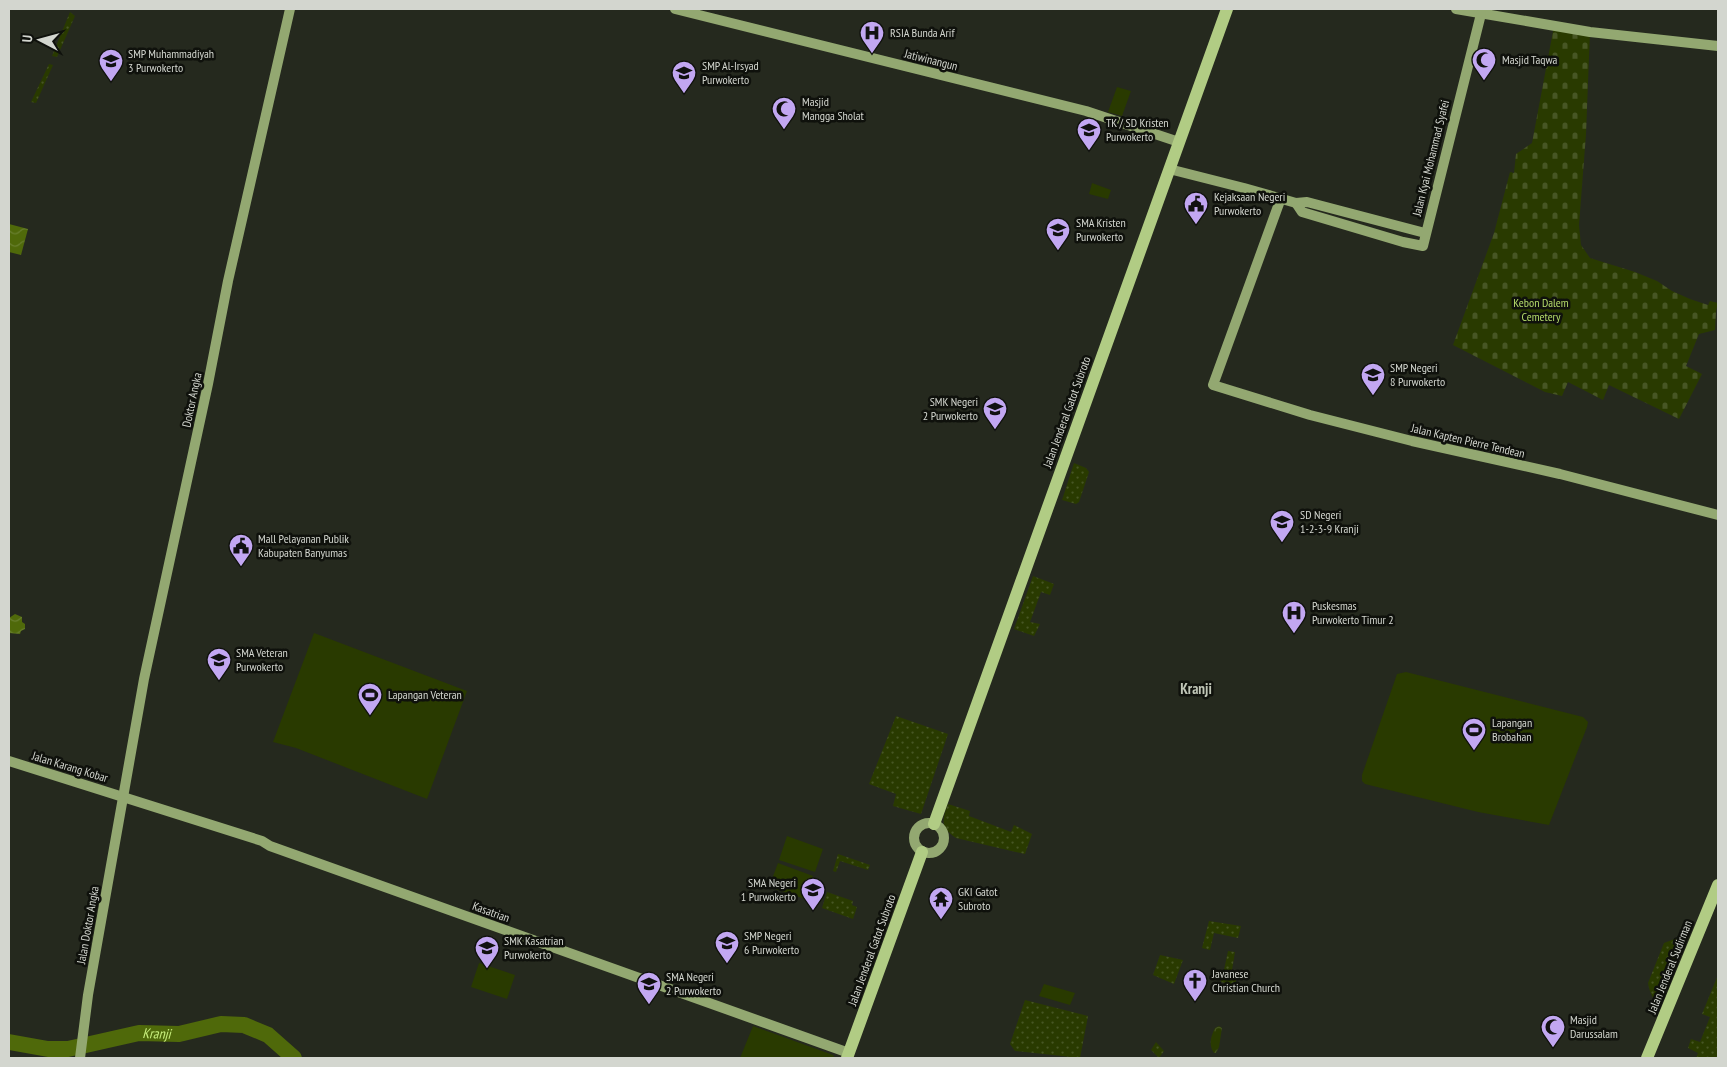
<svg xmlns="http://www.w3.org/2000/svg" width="1727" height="1067" font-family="'PT Sans Narrow',sans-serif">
	<defs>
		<pattern id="green-dots" width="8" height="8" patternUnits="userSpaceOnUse" patternTransform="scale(1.25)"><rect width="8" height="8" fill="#293a00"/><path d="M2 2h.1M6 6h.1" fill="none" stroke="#475624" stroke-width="1.8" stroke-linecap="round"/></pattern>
		<pattern id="forest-crowns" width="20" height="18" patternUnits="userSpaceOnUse" patternTransform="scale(1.25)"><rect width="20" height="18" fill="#293a00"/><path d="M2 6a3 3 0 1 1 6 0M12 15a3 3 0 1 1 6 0" fill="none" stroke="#475624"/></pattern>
		<pattern id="cemetery-stones" width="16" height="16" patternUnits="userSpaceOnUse" patternTransform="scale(1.25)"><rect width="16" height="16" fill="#293a00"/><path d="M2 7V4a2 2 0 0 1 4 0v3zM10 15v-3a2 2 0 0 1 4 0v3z" fill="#475624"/></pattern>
		<pattern id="water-waves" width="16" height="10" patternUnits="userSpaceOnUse" patternTransform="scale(1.25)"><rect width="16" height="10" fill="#4f690a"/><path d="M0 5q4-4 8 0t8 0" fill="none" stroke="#677e2d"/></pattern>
	</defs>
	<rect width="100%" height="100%" fill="#25291e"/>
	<g fill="url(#green-dots)">
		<path d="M70,12L75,16L57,57L52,56Z"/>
		<path d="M49,64L53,65L36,103L31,102Z"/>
		<path d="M1074,463L1086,468L1089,472L1079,502L1076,504L1062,500Z"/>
		<path d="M1033,576L1054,584L1050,595L1041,592L1030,622L1040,624L1034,636L1014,629Z"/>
		<path d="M896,716L948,734L921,814L893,806L896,794L869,784Z"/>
		<path d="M948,804L970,811L969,816L1011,832L1014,825L1032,834L1025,854L956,838C940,827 942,820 948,804Z"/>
		<path d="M838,854L870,865L868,870L840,861L836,872L833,871Z"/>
		<path d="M827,892L853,901L852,905L857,907L853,919L822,908Z"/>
		<path d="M1209,921L1241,926L1238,938L1214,933L1210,950L1202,948Z"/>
		<path d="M1685,935L1689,936L1660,1007C1654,1002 1649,991 1648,983L1664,943Z"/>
		<path d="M1228,951L1235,952L1232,970L1238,971L1235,985L1221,982L1222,970H1224Z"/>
		<path d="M1160,955L1183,960L1174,984L1153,975Z"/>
		<path d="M1718,975V1058H1696L1698,1053L1688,1048L1691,1039L1700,1042L1710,1017L1702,1014Z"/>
		<path d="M1025,1000L1088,1016L1080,1058L1015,1051L1010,1044Z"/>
		<path d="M1156,1042L1164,1051L1159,1058L1151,1050Z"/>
	</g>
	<path fill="url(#forest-crowns)" d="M1219,1026L1222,1028L1219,1047L1216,1053H1214C1208,1045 1211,1036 1215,1028Z"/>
	<path fill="url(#cemetery-stones)" d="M1554,26L1590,32L1586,134L1579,225L1581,245L1590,258L1635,272L1657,281L1672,291L1690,299L1708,305L1710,301L1718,303L1716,311L1715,330L1699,334L1686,366L1702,374L1679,419L1609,385L1603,400L1568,382L1562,396L1545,392L1453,345L1494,233L1510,172L1514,173L1516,154L1532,143Z"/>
	<g fill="#293a00">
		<path d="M1117,87L1131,91L1122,116L1108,112Z"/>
		<path d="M1092,183L1111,190L1108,199L1089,194Z"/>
		<path d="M314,633L467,691L427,799L296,748L273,742Z"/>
		<path d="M1406,672L1583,717L1588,722L1587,727L1549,825L1478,812L1365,784L1362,781V775L1397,674Z"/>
		<path d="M787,836L823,849L815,872L779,860Z"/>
		<path d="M778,863L813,876L805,899L769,887Z"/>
		<path d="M479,963L515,975L507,999L471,987Z"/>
		<path d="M1044,984L1075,993L1070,1005L1039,996Z"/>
		<path d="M753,1026L833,1055L835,1058H740Z"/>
	</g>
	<g fill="url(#water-waves)">
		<path d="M9,224L28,229L21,255L9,252Z"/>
		<path d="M15,614L22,617V622L25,624V629L21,631L20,634L9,633V618Z"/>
	</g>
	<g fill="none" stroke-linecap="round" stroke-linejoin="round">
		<path stroke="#4f690a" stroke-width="16" id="s1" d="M9,1042L48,1049H68L139,1033L179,1034L221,1024L244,1025L268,1035L294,1058"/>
		<g stroke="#93a871" stroke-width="10">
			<path d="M675,9L1086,111L1179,142"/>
			<path d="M1456,9L1590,32L1718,46"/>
			<path d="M1169,169L1244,188L1296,203L1307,202L1425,233"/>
			<path d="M1281,198L1213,385L1310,415L1412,441L1560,474L1718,515"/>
			<path d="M1296,203L1302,212L1403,242L1423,246L1481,14"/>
			<path d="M9,761L262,841L270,846L849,1053"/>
			<circle cx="929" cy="838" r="15"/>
			<path d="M80,1058L88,995L144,679L208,384L228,281L290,9"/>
		</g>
		<g stroke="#b1cc84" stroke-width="12">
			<path d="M934,824L1227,9"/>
			<path d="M847,1058L922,852"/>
			<path d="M1647,1058L1718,885"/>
		</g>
	</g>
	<defs>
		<symbol id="hospital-pin" viewBox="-11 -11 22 30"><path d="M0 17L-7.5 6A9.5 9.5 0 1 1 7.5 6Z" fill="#c2a7f2" stroke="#0f110c"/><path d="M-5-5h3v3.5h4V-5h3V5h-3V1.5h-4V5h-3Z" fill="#111"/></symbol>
		<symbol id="mosque-pin" viewBox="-11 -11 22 30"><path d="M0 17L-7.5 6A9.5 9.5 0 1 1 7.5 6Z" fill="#c2a7f2" stroke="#0f110c"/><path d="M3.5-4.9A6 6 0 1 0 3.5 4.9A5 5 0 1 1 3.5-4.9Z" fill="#111"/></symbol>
		<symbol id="school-pin" viewBox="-11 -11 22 30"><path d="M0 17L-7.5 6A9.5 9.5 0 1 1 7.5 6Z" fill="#c2a7f2" stroke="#0f110c"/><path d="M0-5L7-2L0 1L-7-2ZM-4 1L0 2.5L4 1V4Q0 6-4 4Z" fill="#111"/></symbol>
		<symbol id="civic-pin" viewBox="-11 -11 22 30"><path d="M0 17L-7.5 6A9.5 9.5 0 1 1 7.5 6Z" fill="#c2a7f2" stroke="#0f110c"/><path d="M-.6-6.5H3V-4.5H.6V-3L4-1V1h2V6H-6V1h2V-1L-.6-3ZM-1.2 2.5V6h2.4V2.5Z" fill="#111"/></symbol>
		<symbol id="stadium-pin" viewBox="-11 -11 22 30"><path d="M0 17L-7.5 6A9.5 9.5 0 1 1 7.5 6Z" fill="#c2a7f2" stroke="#0f110c"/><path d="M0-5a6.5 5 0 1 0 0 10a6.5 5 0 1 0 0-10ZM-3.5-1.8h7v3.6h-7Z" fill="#111"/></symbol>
		<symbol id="temple-pin" viewBox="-11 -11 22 30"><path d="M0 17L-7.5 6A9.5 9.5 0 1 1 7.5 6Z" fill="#c2a7f2" stroke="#0f110c"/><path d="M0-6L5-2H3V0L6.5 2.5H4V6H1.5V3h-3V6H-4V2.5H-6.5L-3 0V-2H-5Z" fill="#111"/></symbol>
		<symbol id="church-pin" viewBox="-11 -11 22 30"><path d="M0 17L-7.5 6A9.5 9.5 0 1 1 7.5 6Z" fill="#c2a7f2" stroke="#0f110c"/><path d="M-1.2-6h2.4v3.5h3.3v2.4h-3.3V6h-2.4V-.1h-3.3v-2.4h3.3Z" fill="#111"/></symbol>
	</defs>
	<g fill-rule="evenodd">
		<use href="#hospital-pin" x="858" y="19" width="28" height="38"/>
		<use href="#mosque-pin" x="1470" y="46" width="28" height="38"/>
		<use href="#school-pin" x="97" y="47" width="28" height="38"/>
		<use href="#school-pin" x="670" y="59" width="28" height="38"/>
		<use href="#mosque-pin" x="770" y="95" width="28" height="38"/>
		<use href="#school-pin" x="1075" y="116" width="28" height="38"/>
		<use href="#civic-pin" x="1182" y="190" width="28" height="38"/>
		<use href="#school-pin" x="1044" y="216" width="28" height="38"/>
		<use href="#school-pin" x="1359" y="361" width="28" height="38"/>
		<use href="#school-pin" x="981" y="395" width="28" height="38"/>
		<use href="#school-pin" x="1268" y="508" width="28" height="38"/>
		<use href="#civic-pin" x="227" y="532" width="28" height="38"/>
		<use href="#hospital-pin" x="1280" y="599" width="28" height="38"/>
		<use href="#school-pin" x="205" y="646" width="28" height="38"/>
		<use href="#stadium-pin" x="356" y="681" width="28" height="38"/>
		<use href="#stadium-pin" x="1460" y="716" width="28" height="38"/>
		<use href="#school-pin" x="799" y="876" width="28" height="38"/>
		<use href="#temple-pin" x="927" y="885" width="28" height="38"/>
		<use href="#school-pin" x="713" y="929" width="28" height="38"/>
		<use href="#school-pin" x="473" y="934" width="28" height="38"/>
		<use href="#church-pin" x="1181" y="967" width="28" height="38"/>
		<use href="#school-pin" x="635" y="970" width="28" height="38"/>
		<use href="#mosque-pin" x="1539" y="1013" width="28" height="38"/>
	</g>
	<g text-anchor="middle" stroke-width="5" stroke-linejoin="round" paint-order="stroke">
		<g font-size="12" fill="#d3d6cf" stroke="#0f110c" text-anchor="start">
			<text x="890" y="37">RSIA Bunda Arif</text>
			<text x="128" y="58">SMP Muhammadiyah<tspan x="128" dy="14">3 Purwokerto</tspan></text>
			<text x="1502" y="64">Masjid Taqwa</text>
			<text x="702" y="70">SMP Al-Irsyad<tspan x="702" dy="14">Purwokerto</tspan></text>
			<text x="802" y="106">Masjid<tspan x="802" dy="14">Mangga Sholat</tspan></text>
			<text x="1106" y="127">TK / SD Kristen<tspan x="1106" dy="14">Purwokerto</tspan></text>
			<text x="1214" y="201">Kejaksaan Negeri<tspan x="1214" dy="14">Purwokerto</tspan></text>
			<text x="1076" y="227">SMA Kristen<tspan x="1076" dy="14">Purwokerto</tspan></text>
			<text x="1390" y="372">SMP Negeri<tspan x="1390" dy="14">8 Purwokerto</tspan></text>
			<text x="978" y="406" text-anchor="end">SMK Negeri<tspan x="978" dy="14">2 Purwokerto</tspan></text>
			<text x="1300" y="519">SD Negeri<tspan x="1300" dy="14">1-2-3-9 Kranji</tspan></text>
			<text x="258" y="543">Mall Pelayanan Publik<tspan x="258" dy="14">Kabupaten Banyumas</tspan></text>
			<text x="1312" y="610">Puskesmas<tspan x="1312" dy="14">Purwokerto Timur 2</tspan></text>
			<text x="236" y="657">SMA Veteran<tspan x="236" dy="14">Purwokerto</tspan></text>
			<text x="388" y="699">Lapangan Veteran</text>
			<text x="1492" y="727">Lapangan<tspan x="1492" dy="14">Brobahan</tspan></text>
			<text x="796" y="887" text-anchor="end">SMA Negeri<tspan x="796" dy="14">1 Purwokerto</tspan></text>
			<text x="958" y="896">GKI Gatot<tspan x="958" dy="14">Subroto</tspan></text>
			<text x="744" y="940">SMP Negeri<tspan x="744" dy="14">6 Purwokerto</tspan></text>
			<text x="504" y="945">SMK Kasatrian<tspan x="504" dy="14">Purwokerto</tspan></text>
			<text x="1212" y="978">Javanese<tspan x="1212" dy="14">Christian Church</tspan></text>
			<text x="666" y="981">SMA Negeri<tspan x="666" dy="14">2 Purwokerto</tspan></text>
			<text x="1570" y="1024">Masjid<tspan x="1570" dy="14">Darussalam</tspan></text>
		</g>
		<g font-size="12" fill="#d3d6cf" stroke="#0f110c">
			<text transform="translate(931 60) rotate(14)" y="4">Jatiwinangun</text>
			<text transform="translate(1431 158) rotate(-76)" y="4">Jalan Kyai Mohammad Syafei</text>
			<text transform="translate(192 400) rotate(-78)" y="4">Doktor Angka</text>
			<text transform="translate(1067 412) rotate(-70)" y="4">Jalan Jenderal Gatot Subroto</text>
			<text transform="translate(1468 441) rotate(13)" y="4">Jalan Kapten Pierre Tendean</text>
			<text transform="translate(70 767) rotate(17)" y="4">Jalan Karang Kobar</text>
			<text transform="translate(491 912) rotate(20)" y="4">Kasatrian</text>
			<text transform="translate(88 925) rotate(-80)" y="4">Jalan Doktor Angka</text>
			<text transform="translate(872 950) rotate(-70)" y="4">Jalan Jenderal Gatot Subroto</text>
			<text transform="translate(1670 967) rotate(-68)" y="4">Jalan Jenderal Sudirman</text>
		</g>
		<g font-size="12" fill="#b5dc6b" stroke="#0f110c">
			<text x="1541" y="307">Kebon Dalem<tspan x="1541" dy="14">Cemetery</tspan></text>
		</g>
		<g font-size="14" font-style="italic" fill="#c7ee7d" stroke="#0f110c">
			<text dy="5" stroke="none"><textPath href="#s1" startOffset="150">Kranji</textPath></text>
		</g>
		<g font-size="15" font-weight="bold" fill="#bfc5b6" stroke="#0f110c">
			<text x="1196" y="694">Kranji</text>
		</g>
	</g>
	<rect width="1727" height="1067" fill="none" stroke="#d3d6cf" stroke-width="20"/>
	<g transform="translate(40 40) rotate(276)" stroke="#0f110c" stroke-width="4" paint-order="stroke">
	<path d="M0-4L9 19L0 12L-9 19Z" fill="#d3d6cf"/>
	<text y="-8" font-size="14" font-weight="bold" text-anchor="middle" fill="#d3d6cf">U</text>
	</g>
</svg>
